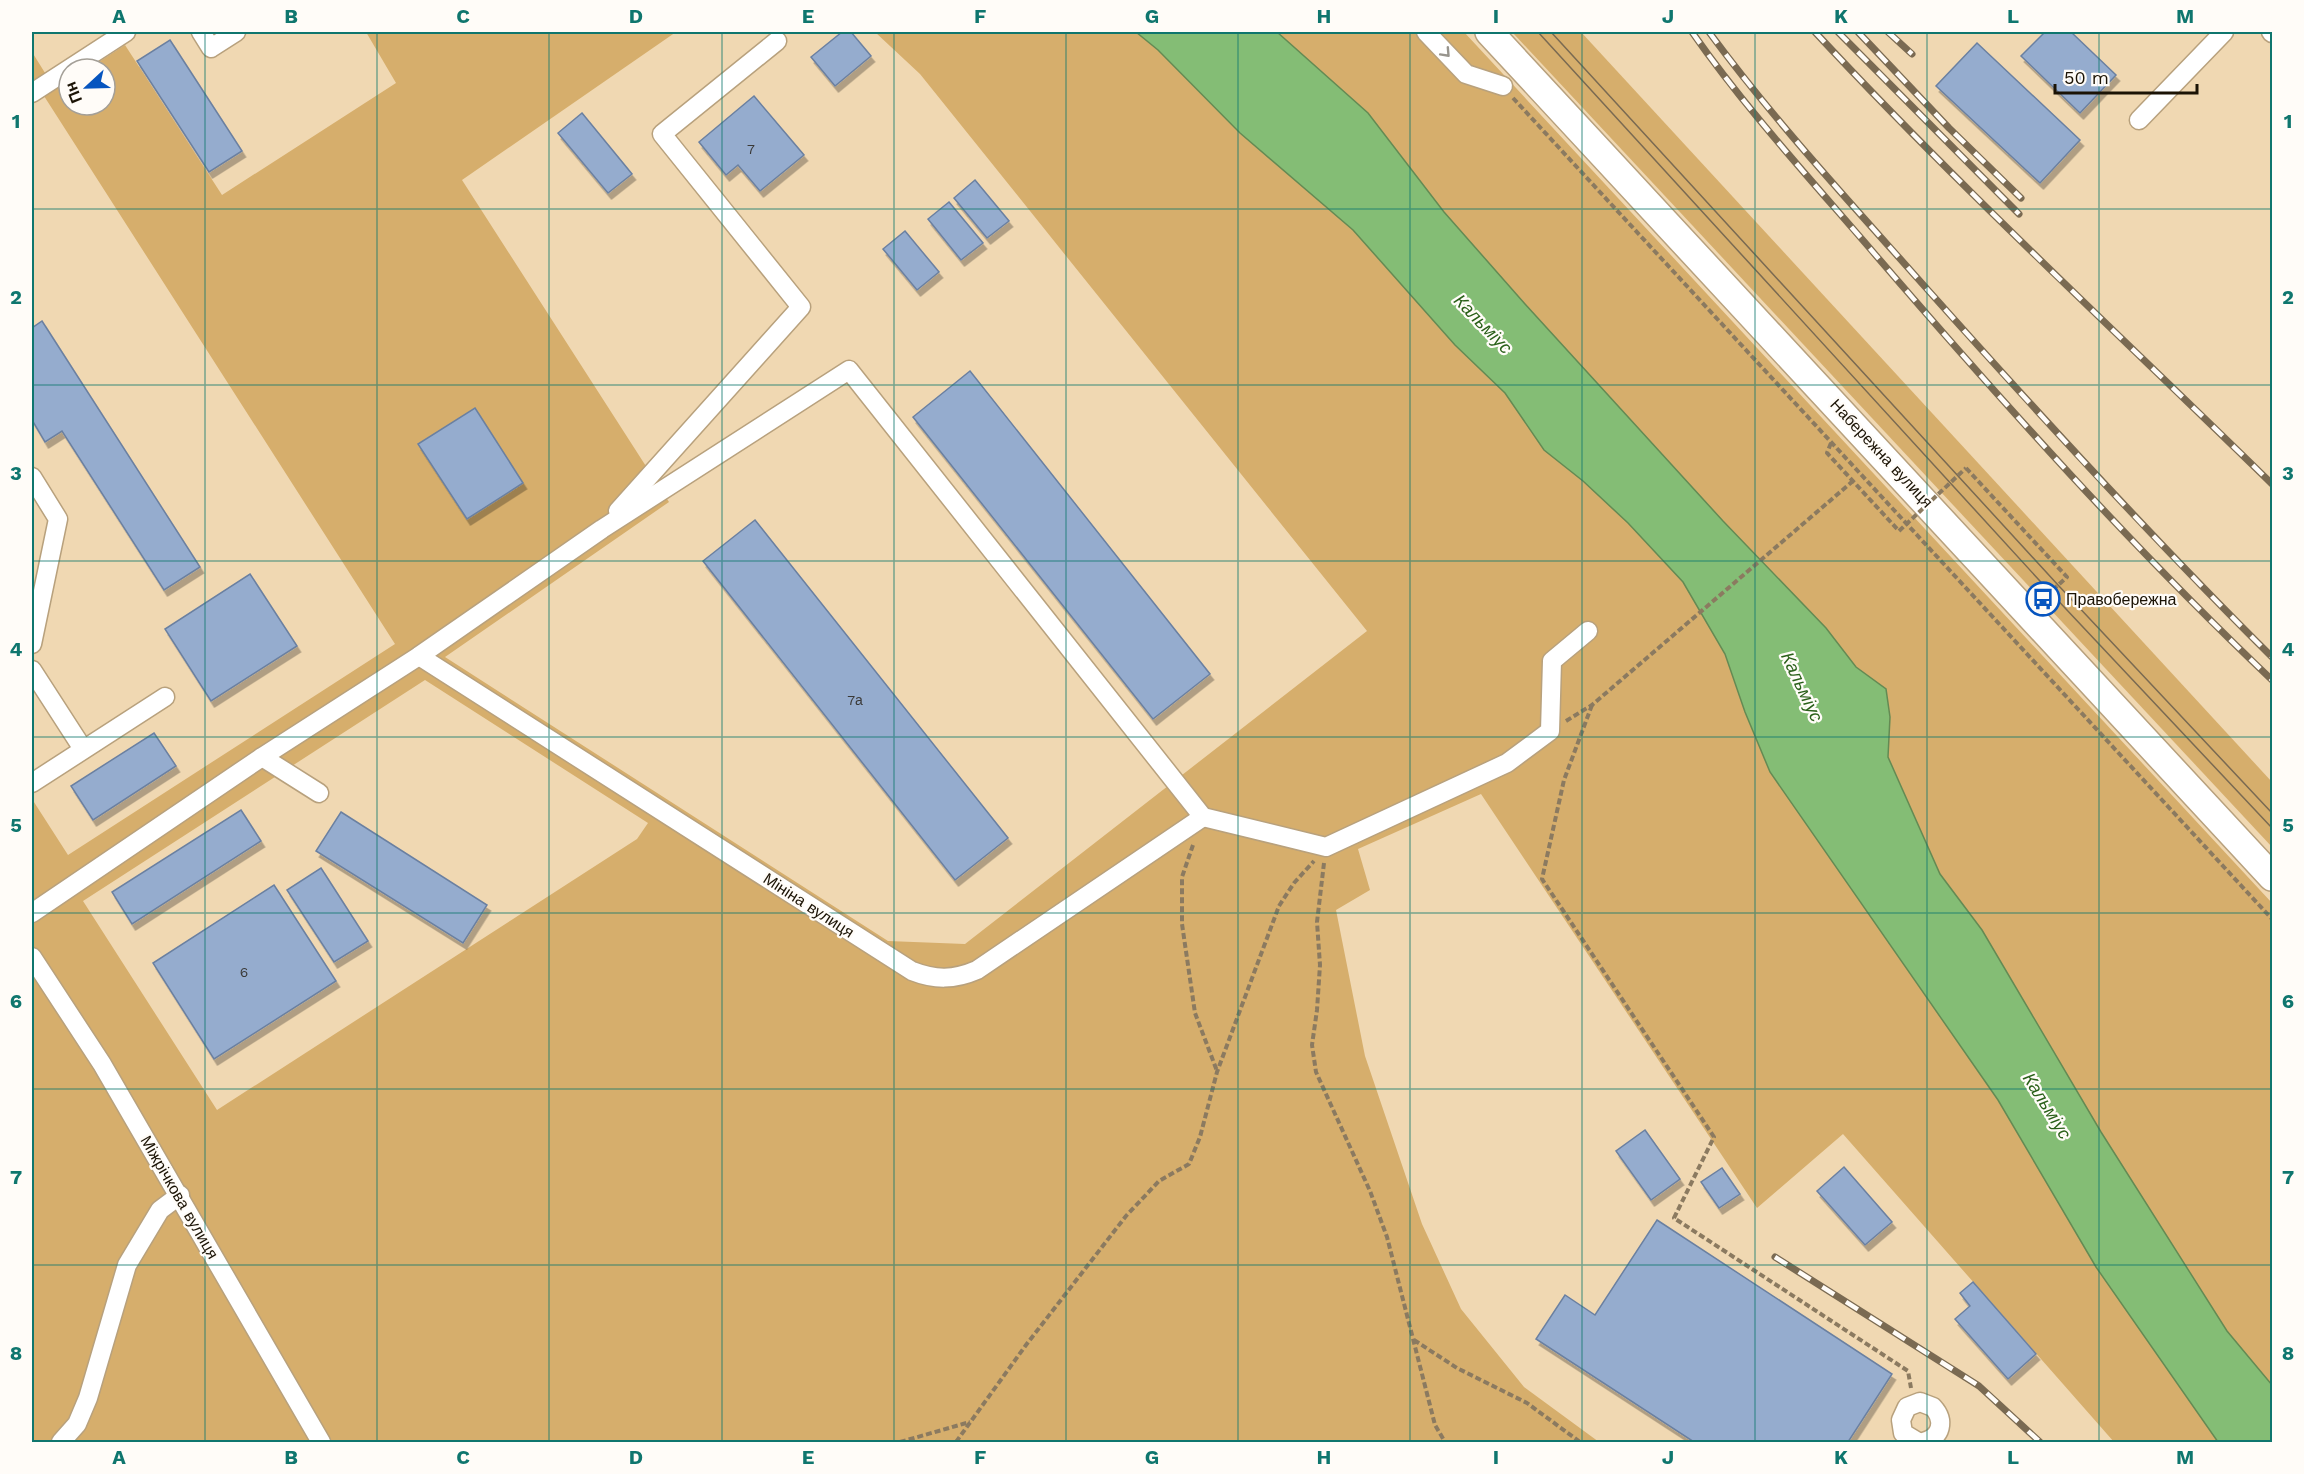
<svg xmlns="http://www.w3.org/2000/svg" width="2304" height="1474" font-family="'Work Sans',sans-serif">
	<defs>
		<filter id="shadow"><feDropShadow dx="3.5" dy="6" stdDeviation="0" flood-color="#0004"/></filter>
	</defs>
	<rect width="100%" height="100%" fill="#f0d8b2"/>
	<g fill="#d6ae6c" fill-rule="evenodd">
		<path d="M366,32H676L462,180L669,502L445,657L888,941L965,944L1367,631L920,74L875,32H1136L1158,50L1240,133L1353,230L1455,345L1505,393L1545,450L1583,481L1628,523L1683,582L1725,654L1745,712L1770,772L1998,1100L2096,1267L2218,1442H2114L1843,1134L1757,1208L1481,794L1358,849L1370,890L1336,910L1365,1056L1422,1224L1461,1309L1524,1387L1599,1442H32V799L68,855L395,644L44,96L32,103V52L55,89L69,81V105H105V69H88L125,45L222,195L396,83ZM425,680L648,823L637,839L217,1110L83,901Z"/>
		<path d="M1277,32H1464L2272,903V1385L2227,1331L2101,1132L1982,930L1940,874L1888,757L1890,717L1886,689L1856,667L1826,628L1723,521L1525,304L1444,212L1368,113Z"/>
		<path d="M1512,32H1581L2272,782V847Z"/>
	</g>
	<path fill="#84bd75" stroke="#648a53" stroke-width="1.5" d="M1136,32H1277L1368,113L1444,212L1525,304L1723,521L1826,628L1856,667L1886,689L1890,717L1888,757L1940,874L1982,930L2101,1132L2227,1331L2272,1385V1442H2218L2096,1267L1998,1100L1770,772L1745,712L1725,654L1683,582L1628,523L1583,481L1544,450L1505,393L1455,345L1353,230L1240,133L1158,50Z"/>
	<g fill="#95acce" stroke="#6b80a1" stroke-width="1.5" filter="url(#shadow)">
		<path d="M842,32H851L871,56L835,86L811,57Z"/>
		<path d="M2045,32H2071L2116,75L2080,113L2021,56Z"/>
		<path d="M170,40L242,151L209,172L137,61Z"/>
		<path d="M1977,43L2080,140L2040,183L1936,86Z"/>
		<path d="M754,96L804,155L760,191L738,165L726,175L699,142Z"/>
		<path d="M582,113L632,174L608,193L558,133Z"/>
		<path d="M975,180L1009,221L987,238L954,198Z"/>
		<path d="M949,202L983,243L961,260L928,219Z"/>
		<path d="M905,231L939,272L917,290L883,249Z"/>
		<path d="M42,321L200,567L164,590L62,431L45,442L32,420V328Z"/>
		<path d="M970,371L1210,674L1153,719L913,417Z"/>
		<path d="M475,408L523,483L467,519L418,444Z"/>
		<path d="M755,520L1008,838L955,880L703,561Z"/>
		<path d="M250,574L297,646L211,701L165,629Z"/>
		<path d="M154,733L176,766L93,820L71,786Z"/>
		<path d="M241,810L261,841L132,924L112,892Z"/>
		<path d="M341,812L487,905L463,943L316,851Z"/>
		<path d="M321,868L368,941L334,962L287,890Z"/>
		<path d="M274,885L336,981L214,1059L153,963Z"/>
		<path d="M1645,1130L1680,1179L1651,1200L1616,1151Z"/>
		<path d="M1844,1167L1892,1222L1865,1245L1817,1191Z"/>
		<path d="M1722,1168L1740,1194L1719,1208L1701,1182Z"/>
		<path d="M1657,1220L1892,1374L1848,1442H1694L1536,1339L1565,1295L1595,1315Z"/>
		<path d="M1973,1282L2036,1354L2008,1379L1955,1319L1970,1306L1960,1293Z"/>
	</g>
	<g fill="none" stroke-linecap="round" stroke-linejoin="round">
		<defs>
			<g id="minor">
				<path d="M201,32L211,48L236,32"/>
				<path d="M1426,32L1466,74L1503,86"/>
				<path d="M2271,32L2272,33"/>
				<path d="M32,93L126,32"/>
				<path d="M2139,120L2224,32"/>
				<path d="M32,477L58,519L32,644"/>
				<path d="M618,511L801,307L662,134L777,41"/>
				<path d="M419,656L912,971C935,980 954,980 977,970L1203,817"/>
				<path d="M32,670L83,749"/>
				<path d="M262,757L319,793"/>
				<path d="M32,783L165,697"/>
				<path d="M32,913L262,757L419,656L602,529L849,370L1203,817L1326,847L1507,763L1550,731L1552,661L1588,631"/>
				<path d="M32,957L102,1064L321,1442"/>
				<path d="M61,1442L77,1424L88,1398L127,1265L160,1210L180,1195"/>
				<path d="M1918,1442L1903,1433L1901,1420L1907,1407L1920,1402L1933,1407C1945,1420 1942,1438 1923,1442"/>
			</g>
			<path id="highway" d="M1489,32L2272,877"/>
		</defs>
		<use href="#minor" stroke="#b8a17d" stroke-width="21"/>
		<use href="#highway" stroke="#b8a17d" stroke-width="30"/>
		<g stroke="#8b7a60" stroke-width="4" stroke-dasharray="6 3" stroke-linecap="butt">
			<path d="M1513,98L2272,919"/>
			<path d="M1831,443L1827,453L1899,531"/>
			<path d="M1966,468L2067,577L2044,598"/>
			<path d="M1592,705L1564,780L1542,879L1714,1137L1674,1218L1908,1371L1911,1388"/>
			<path d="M1566,721L1592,705L1853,481"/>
			<path d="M1193,845L1182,877V924L1195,1013L1217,1071"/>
			<path d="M1324,863L1317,922L1320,965L1317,1010L1312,1045L1316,1072L1370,1191L1387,1237L1435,1425L1445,1442"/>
			<path d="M1414,1340L1457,1368L1527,1403L1580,1442"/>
			<path d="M900,1442L970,1422"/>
			<path d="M956,1442L1026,1345L1126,1216L1159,1181L1189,1164L1200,1137L1217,1072L1279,906L1294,883L1314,861"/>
		</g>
		<use href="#minor" stroke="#fff" stroke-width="18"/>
		<use href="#highway" stroke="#fff" stroke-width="27"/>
		<g stroke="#7a6a52" stroke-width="1.5">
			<path d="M1538,32L2050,592L2272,828"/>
			<path d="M1551,32L2058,585L2272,813"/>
		</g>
		<defs>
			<g id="rail">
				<path d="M1692,32C1748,112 1815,184 1879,259C2004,404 2133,548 2272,680"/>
				<path d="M1709,32C1773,119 1847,199 1919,280C2034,409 2150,536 2272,657"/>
				<path d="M1815,32C1961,189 2119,334 2272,484"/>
				<path d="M1838,32L2019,214"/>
				<path d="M1858,32L1949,128L2021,198"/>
				<path d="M1888,32L1912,54"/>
				<path d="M1775,1257L1979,1386L2040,1442"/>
			</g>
		</defs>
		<use href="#rail" stroke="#7a6a52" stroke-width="7"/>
		<use href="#rail" stroke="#fffcf8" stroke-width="4.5" stroke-dasharray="14" stroke-linecap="butt"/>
		<path stroke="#8b7a60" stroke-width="4" stroke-dasharray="6 3" stroke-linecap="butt" d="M1899,531L1966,468"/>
	</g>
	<defs><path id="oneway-chevron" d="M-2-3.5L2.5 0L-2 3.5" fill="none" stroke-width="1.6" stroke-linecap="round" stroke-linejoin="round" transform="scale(1.5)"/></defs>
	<use stroke="#98958e" href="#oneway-chevron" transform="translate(1446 53) rotate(47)"/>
	<path fill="none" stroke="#0f766e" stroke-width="1.5" stroke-opacity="0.55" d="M205,32V1442M377,32V1442M549,32V1442M722,32V1442M894,32V1442M1066,32V1442M1238,32V1442M1410,32V1442M1582,32V1442M1755,32V1442M1927,32V1442M2099,32V1442M32,209H2272M32,385H2272M32,561H2272M32,737H2272M32,913H2272M32,1089H2272M32,1265H2272"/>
	<defs>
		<symbol id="bus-ring" viewBox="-11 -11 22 22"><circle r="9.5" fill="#fffcf8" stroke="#0755bf" stroke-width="1.5"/><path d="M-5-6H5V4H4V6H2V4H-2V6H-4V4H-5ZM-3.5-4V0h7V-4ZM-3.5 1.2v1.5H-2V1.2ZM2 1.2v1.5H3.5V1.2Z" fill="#0755bf"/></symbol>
	</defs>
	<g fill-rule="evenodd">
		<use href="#bus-ring" x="2024" y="580" width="38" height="38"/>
	</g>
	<g text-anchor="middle" stroke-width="4.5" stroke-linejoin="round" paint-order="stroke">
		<g font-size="14" fill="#3a3937">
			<text x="751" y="154">7</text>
			<text x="855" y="705">7а</text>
			<text x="244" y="977">6</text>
		</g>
		<g font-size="16" fill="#1b1305" stroke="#fffcf8">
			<text transform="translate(1882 453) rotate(47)" y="6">Набережна вулиця</text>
			<text transform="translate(809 905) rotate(33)" y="6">Мініна вулиця</text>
			<text transform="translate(180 1197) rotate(60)" y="6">Міжрічкова вулиця</text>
		</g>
		<g font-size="16" fill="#1b1305" stroke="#fffcf8" text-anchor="start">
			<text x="2066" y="605">Правобережна</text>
		</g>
		<g font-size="18" font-style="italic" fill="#2a6019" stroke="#fffcf8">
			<text transform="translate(1483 324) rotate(46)" y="6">Кальміус</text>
			<text transform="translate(1802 687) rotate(65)" y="6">Кальміус</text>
			<text transform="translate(2047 1106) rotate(58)" y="6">Кальміус</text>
		</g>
	</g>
	<rect width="2304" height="1474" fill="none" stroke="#fffcf8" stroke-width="66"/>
	<g transform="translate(87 87) rotate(248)"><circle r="28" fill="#fffcf8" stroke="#a49f97" stroke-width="1.5"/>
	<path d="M0-4.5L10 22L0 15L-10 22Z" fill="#0755bf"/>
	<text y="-9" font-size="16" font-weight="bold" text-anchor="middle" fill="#1b1305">Пн</text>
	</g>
	<path d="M2055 84v9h142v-9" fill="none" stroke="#1b1305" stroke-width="3"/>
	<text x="2064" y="84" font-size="18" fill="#1b1305" stroke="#fffcf8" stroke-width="4.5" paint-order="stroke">50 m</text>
	<rect x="33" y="33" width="2238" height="1408" fill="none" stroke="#0f766e" stroke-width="2"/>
	<g font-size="20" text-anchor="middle" font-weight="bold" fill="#0f766e">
		<text x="119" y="23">A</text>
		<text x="291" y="23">B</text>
		<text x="463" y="23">C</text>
		<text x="636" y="23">D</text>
		<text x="808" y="23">E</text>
		<text x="980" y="23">F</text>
		<text x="1152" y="23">G</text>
		<text x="1324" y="23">H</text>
		<text x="1496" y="23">I</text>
		<text x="1668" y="23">J</text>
		<text x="1841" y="23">K</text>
		<text x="2013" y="23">L</text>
		<text x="2185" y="23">M</text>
		<text x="16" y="128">1</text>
		<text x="2288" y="128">1</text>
		<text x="16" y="304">2</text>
		<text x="2288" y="304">2</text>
		<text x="16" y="480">3</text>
		<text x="2288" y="480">3</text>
		<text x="16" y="656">4</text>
		<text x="2288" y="656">4</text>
		<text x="16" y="832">5</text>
		<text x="2288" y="832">5</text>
		<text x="16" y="1008">6</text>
		<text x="2288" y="1008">6</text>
		<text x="16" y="1184">7</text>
		<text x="2288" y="1184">7</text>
		<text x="16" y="1360">8</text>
		<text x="2288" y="1360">8</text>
		<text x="119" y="1464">A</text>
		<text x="291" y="1464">B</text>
		<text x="463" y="1464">C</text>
		<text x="636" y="1464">D</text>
		<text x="808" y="1464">E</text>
		<text x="980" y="1464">F</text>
		<text x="1152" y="1464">G</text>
		<text x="1324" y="1464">H</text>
		<text x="1496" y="1464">I</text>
		<text x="1668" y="1464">J</text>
		<text x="1841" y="1464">K</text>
		<text x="2013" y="1464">L</text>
		<text x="2185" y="1464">M</text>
	</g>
</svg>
